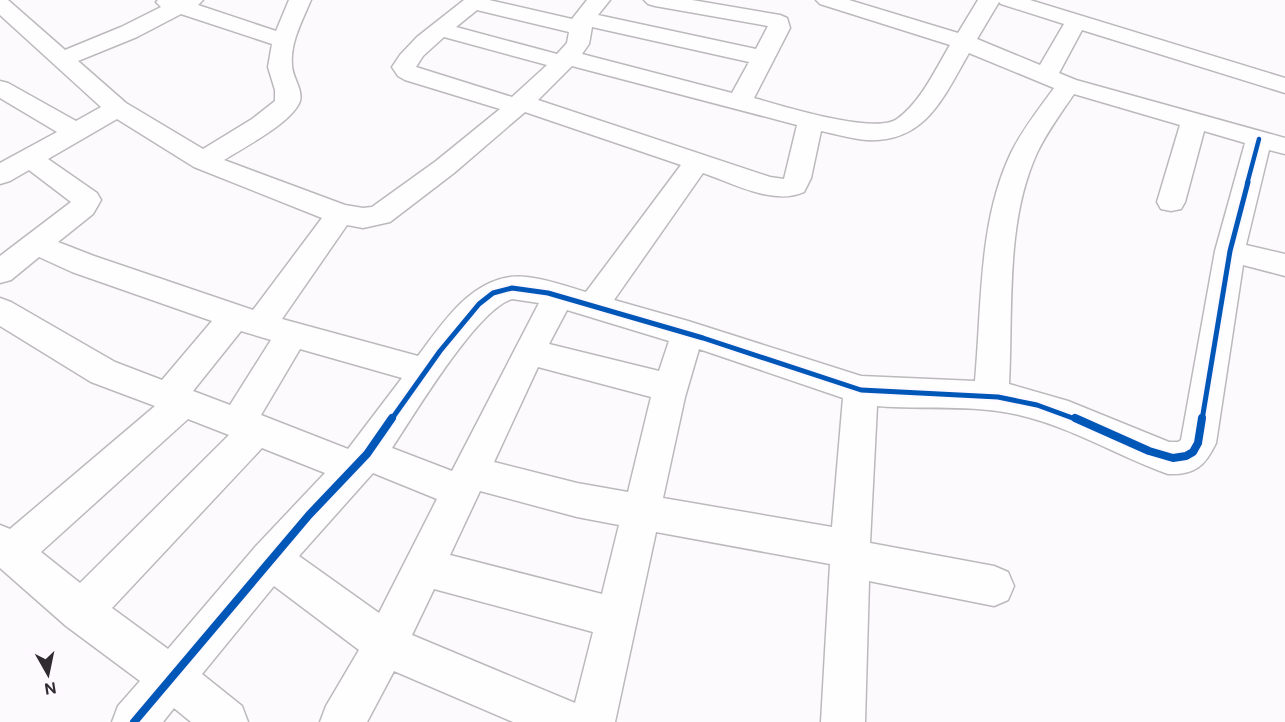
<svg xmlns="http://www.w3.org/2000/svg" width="1285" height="722" font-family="'DM Sans',sans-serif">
	<rect width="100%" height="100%" fill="#fdfafe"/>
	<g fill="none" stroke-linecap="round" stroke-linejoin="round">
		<defs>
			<path id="minor" d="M0,0H8L65,50L121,27L161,7L156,2L158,0H203L198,5L276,31L289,0H311C302,21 290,43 292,65C292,77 303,89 300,101C292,123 244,147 224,160L345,205L363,208L372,207L436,161L500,109L405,80L398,76L392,67L400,55L417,37L464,0H489L572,19L587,0H610L598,15L756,49L768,26L655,6L648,4L644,0H692L780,15L787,18L790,28L754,98C782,106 874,135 897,119C921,102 935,70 950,45L820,4L816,0H849L958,33L978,0H1030L1285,78V93L1082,30L1059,73L1076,80L1285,138V154L1269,150L1246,245L1285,254V276L1243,265L1216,443C1205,466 1195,475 1168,474C1118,456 1071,427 1019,415C972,404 924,410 877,406L870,543L994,566L1008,572L1014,586L1008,600L994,606L869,581L865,722H821L830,564L656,532L615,722H513L394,671L367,722H320L326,706L359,650L274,586L202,674L242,706L248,722H191L174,708L163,722H112L118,706L140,681L66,626L0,568V525L10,529L155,406L91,382L0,326V298L11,302L115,362L162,380L212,321L72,272L39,257L11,280L0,283V256L71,202L29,170L10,181L0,184V163L57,132L0,98V81L8,83L76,121L101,107L0,15ZM999,2L1001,4L1064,24L1040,65L977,39ZM477,10L569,32L567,43L557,54L456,27ZM181,14L272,44L268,67L275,90V101L252,119L203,149L126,103L78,61L137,37ZM592,27L749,62L732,93L582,54L589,44ZM444,37L547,65L512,97L416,67L423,56ZM969,53L1054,88C1039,109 1022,130 1011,153C978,222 982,306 975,381L861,376L688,321L614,300L703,173C733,183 773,206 804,192L811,178L821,131C836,134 852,139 867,140C926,143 944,96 969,53ZM572,66L797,125L784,179L770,177L538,100ZM1074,94L1180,125L1157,202L1161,209L1171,211L1181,209L1185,202L1204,131L1245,143L1215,251L1181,440L1178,442H1169L1068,401L1009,384C1013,309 1005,223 1037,153C1047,132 1061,113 1074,94ZM525,112L681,165L586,292C565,286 533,274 510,277C468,283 442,324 418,356L282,319L347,225L363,228L390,222L454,173ZM117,119L194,167L322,218L253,310L94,256L58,242L93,214L101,200L97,193L48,159ZM512,299L539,303L452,471L392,448C414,415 477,309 512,299ZM567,310L669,341L659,371L549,344ZM241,331L271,340L230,405L193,391ZM300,349L402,378L348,449L261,415ZM699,349L843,398L832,527L663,498L685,397ZM538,367L651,397L628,492L577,483L494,462ZM188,419L229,435L80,583L41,552ZM262,448L325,473L256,546L168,649L112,608ZM373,473L437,499L379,613L299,556ZM480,491L577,517L619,525L602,594L450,555ZM434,589L593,632L575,703L412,635Z"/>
		</defs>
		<use href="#minor" stroke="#bcb9bd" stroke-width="3"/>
		<use href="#minor" fill="#fffeff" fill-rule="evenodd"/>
		<defs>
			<path id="cycleway-far2" d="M1247,184L1259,139"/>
			<g id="cycleway-far1">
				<path d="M391,420L440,351L479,304L493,293L512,288L548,293L703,338L861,390L998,397L1037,405L1078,420"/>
				<path d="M1202,420L1230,251L1248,182"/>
			</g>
			<g id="cycleway">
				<path d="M1075,418L1149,451L1173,458L1186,456L1193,452L1198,443L1202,418"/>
				<path d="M134,722L309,515L367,454L392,418"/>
			</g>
		</defs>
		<use href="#cycleway-far2" stroke="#fef9ff" stroke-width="8"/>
		<use href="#cycleway-far1" stroke="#fef9ff" stroke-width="9"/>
		<use href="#cycleway" stroke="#fef9ff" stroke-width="11"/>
		<use href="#cycleway-far2" stroke="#0057b8" stroke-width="4.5"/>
		<use href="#cycleway-far1" stroke="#0057b8" stroke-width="5"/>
		<use href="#cycleway" stroke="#0057b8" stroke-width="8"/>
	</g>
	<g transform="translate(48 674) rotate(171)" stroke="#fef9ff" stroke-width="4.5" paint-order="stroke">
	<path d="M0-4.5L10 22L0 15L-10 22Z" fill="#2f2b30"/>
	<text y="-9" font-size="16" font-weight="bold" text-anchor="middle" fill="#2f2b30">N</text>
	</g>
</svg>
